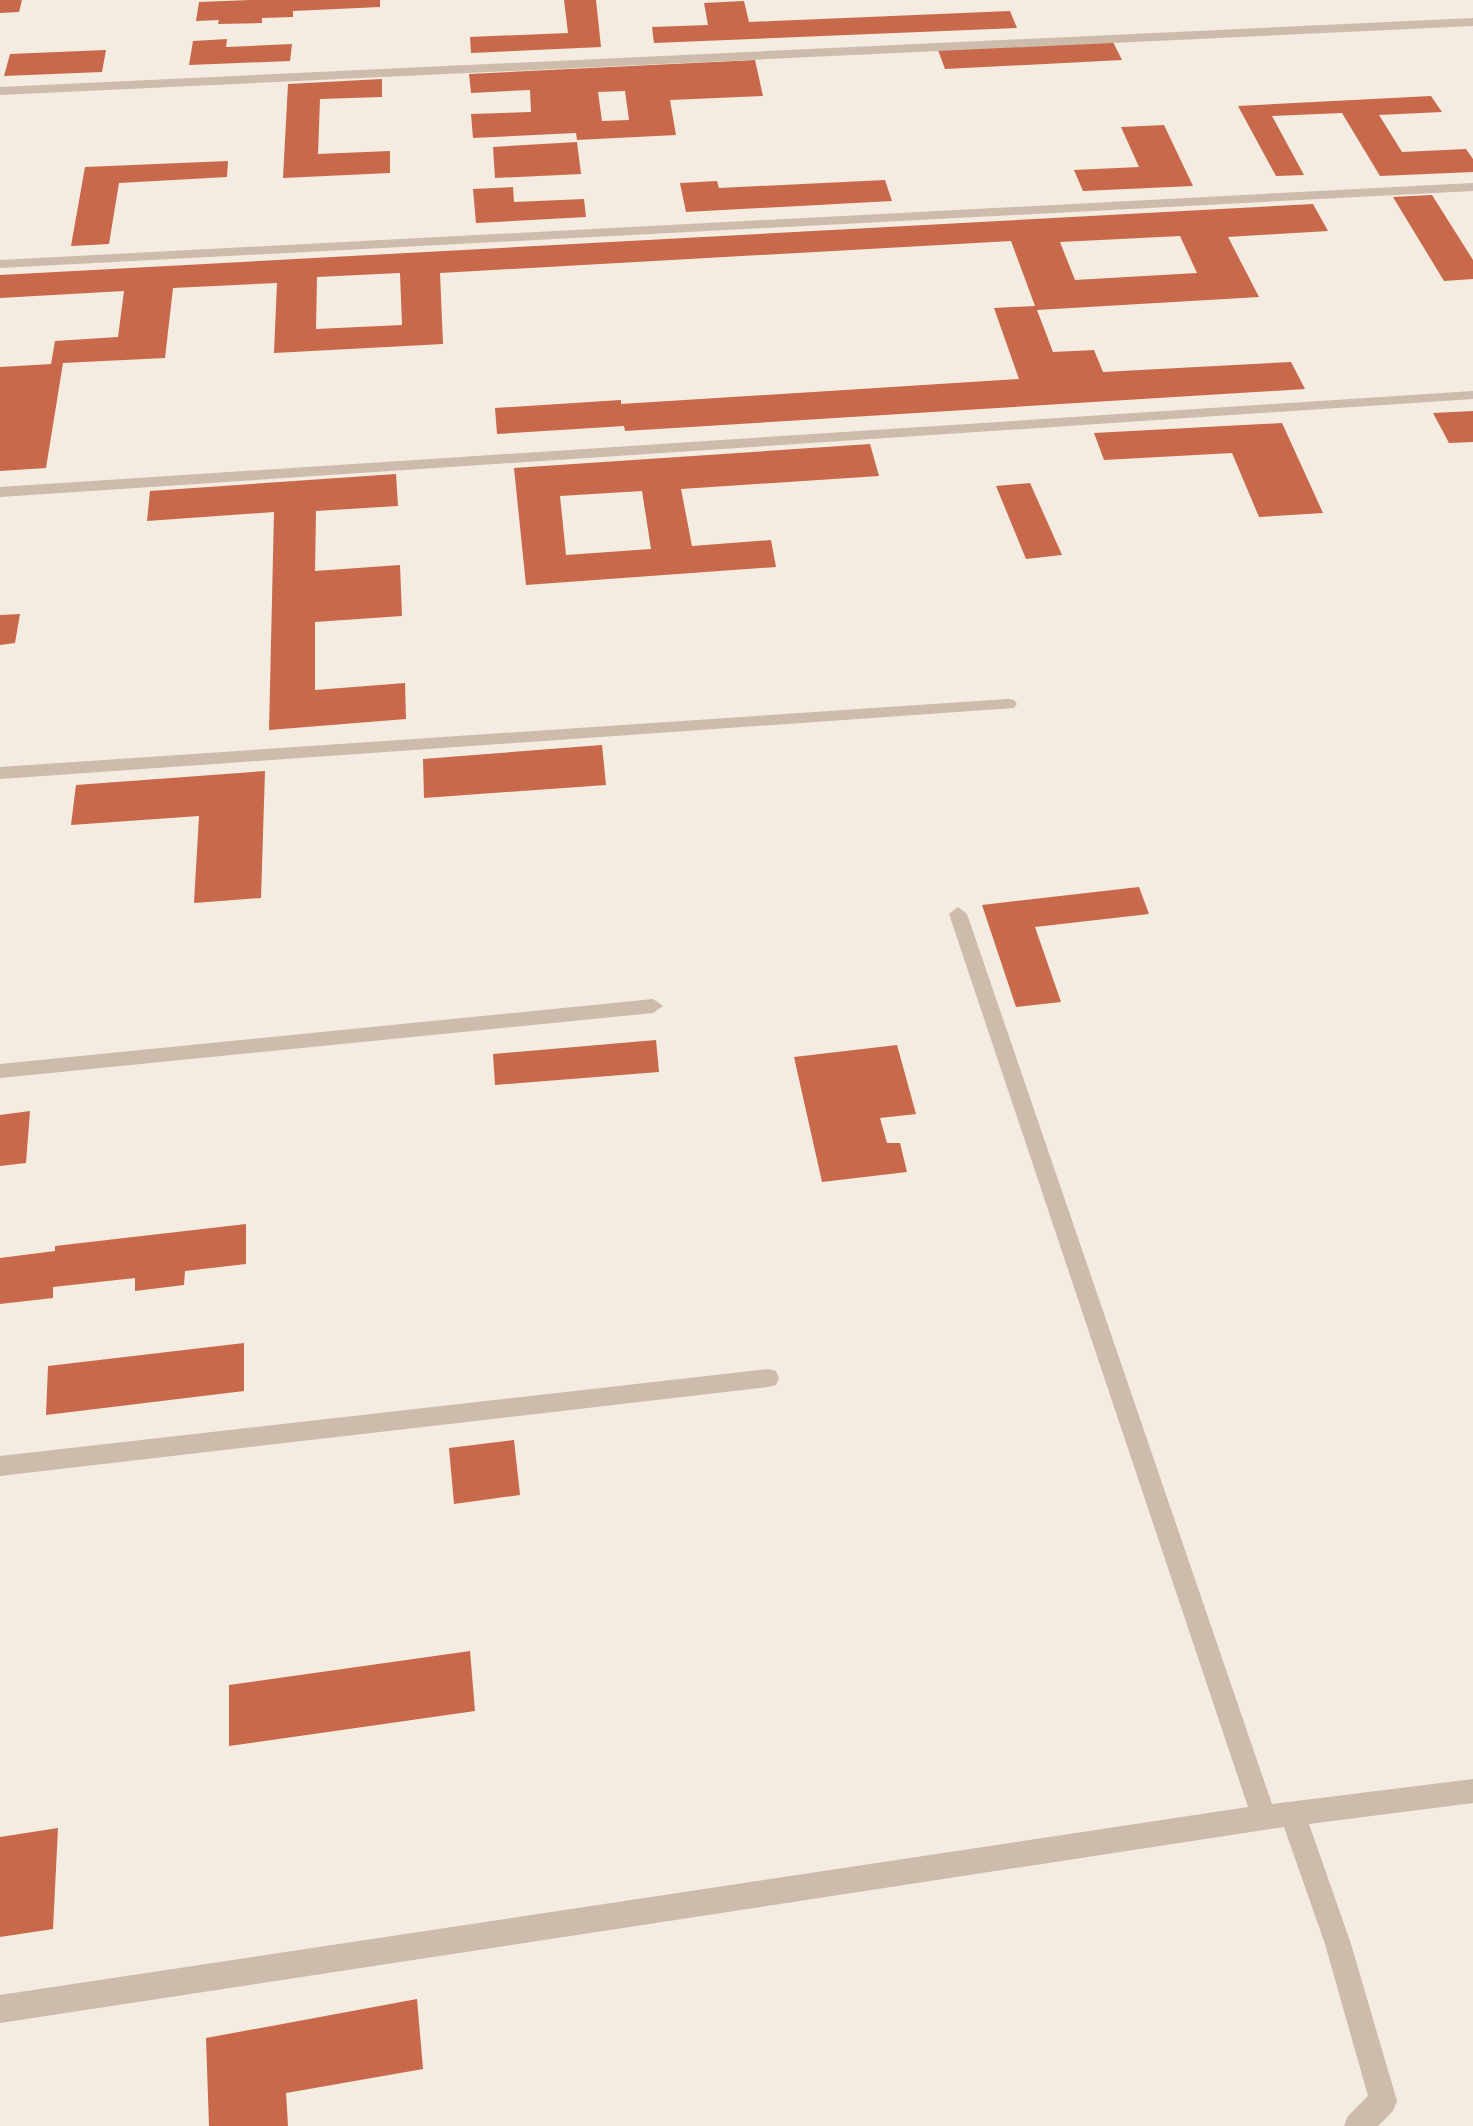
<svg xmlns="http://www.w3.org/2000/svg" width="1473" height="2126" font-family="Poppins,sans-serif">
	<rect width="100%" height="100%" fill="#f4ebe1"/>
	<g fill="#c8694b" fill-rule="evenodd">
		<path d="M0,0H22L19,12L0,13Z"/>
		<path d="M251,0H380V7L293,11V17L262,18V23L218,24L219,20L196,21L199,2Z"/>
		<path d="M564,0H596L601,47L471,53L470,37L568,33Z"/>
		<path d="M744,1L749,22L1010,11L1017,28L654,43L652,27L708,25L704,3Z"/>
		<path d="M227,39L226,47L292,44L290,61L189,65L193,41Z"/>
		<path d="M1113,42L1122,60L945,69L938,50Z"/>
		<path d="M106,50L102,72L4,76L10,54Z"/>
		<path d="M755,60L763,96L670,100L676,135L577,140L576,133L473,138L471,114L531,112L530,90L471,93L469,74ZM625,91L629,120L602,121L598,92Z"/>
		<path d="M382,79V97L320,99L318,154L390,151V173L283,178L288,84Z"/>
		<path d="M1431,96L1442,112L1379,115L1402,152L1466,149L1473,159V172L1380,176L1342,113L1272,116L1304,175L1276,176L1238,106Z"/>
		<path d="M1164,125L1193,186L1083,191L1074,170L1139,167L1121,127Z"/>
		<path d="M577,142L581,174L495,178L493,147Z"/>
		<path d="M228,161L227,177L119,183L109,244L71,246L85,167Z"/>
		<path d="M885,180L892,201L686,212L680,183L717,181L719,188Z"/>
		<path d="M513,187L514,202L584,199L586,217L476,223L473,189Z"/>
		<path d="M1432,195L1473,260V279L1444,281L1393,197Z"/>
		<path d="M1313,204L1328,231L1228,237L1259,297L1037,310L1053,352L1094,350L1103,372L1291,362L1305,389L625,431L624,426L497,434L495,408L621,400V404L1019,379L994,308L1035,306L1011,241L440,273L443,344L274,353L277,283L173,288L165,358L63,363L46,468L0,471V367L51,364L55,341L118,337L124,291L0,298V275ZM1180,236L1197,273L1075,280L1060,242ZM400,273L402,325L316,329L317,277Z"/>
		<path d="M1473,411V442L1449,443L1433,413Z"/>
		<path d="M1282,423L1323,513L1259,517L1232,453L1104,460L1094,433Z"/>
		<path d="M870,444L879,476L681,489L692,546L771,540L776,567L526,585L514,468ZM642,491L651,549L566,555L560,496Z"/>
		<path d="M396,474L398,506L316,511L315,571L400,565L402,616L315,622V690L405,683L406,719L269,730L274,512L147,521L150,491Z"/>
		<path d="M1030,483L1062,555L1026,559L996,486Z"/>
		<path d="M20,614L15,643L0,645V615Z"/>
		<path d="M602,745L606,785L424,798L423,759Z"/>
		<path d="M265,771L261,898L194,903L199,816L71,825L76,785Z"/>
		<path d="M1139,887L1149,914L1035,927L1061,1002L1016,1007L982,905Z"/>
		<path d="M656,1040L659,1072L495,1085L493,1054Z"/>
		<path d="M897,1045L916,1114L880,1118L887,1143H900L907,1172L822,1182L794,1057Z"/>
		<path d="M30,1111L26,1163L0,1166V1115Z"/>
		<path d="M246,1224V1264L185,1271L184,1285L135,1291V1278L53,1287V1298L0,1304V1258L55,1251V1246Z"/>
		<path d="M244,1343V1391L46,1415L48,1366Z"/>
		<path d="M514,1440L520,1495L454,1504L449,1448Z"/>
		<path d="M470,1651L475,1711L229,1746V1685Z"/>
		<path d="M58,1828L53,1929L0,1937V1837Z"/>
		<path d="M417,1999L423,2069L286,2093L288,2126H209L206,2038Z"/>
	</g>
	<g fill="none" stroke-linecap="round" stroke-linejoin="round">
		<g fill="#cdbbac" fill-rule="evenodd">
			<path d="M1473,18V26L0,95V87Z"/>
			<path d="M1473,183V191L0,268V260Z"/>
			<path d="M1473,391V399L0,497V487Z"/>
			<path d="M1008,699L1014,700L1017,704L1014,708L0,779V767Z"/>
			<path d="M958,907L967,914L1272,1804L1473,1779V1803L1309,1824L1351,1944L1397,2101L1393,2111L1378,2126H1344L1348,2116L1368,2096L1325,1944L1284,1827L0,2023V1995L1248,1807L949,914Z"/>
			<path d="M653,999L663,1006L653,1013L0,1078V1064Z"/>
			<path d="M768,1369L776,1371L779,1378L776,1385L768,1387L0,1476V1456Z"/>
		</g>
	</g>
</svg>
